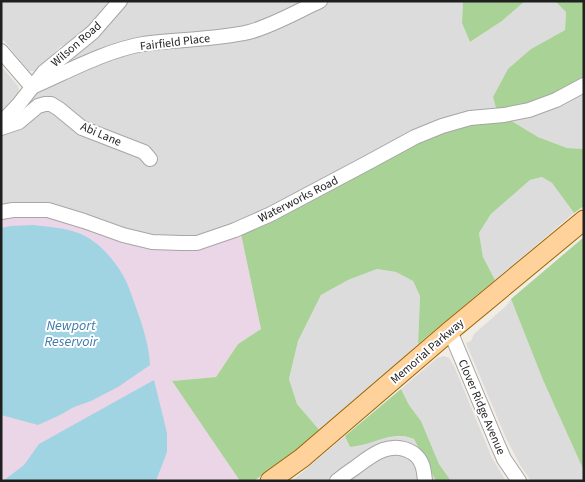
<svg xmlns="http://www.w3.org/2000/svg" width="585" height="482" font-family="'Source Sans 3',sans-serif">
	<rect width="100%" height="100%" fill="#f1ece4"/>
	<g fill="#dddcdc">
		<path d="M1,1H113L101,15L72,43L61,46L36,71H29L1,37Z"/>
		<path d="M126,1H463L462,23L470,42L502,21L525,1H555L566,12L565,30L531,49L497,111L253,217L203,236L150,237L68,209L35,202L13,204L1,206V133L24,107L41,89L50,71Z"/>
		<path d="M1,66L18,86L19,90L18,93L1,112Z"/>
		<path d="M584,90V149L567,148L538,137L510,120Z"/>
		<path d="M542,177L552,183L574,213L495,280L483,257L479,233L491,214L530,180Z"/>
		<path d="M377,269L396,272L413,281L420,296L418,344L352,407L321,432L297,404L289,379L298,341L321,295L348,280Z"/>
		<path d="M511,299L543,380L584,471V481H531L520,465L506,438L466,343L471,341L474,334L506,306Z"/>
		<path d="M444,356L449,358L454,366L492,458L506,481H451L439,464L421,421L409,405L401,389L437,358Z"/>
		<path d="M345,436L350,447L359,446L382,438L403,436L414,439L436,481H292Z"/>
	</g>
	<path fill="#ead6e7" d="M18,216L47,218L81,226L134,244L241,234L261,329L238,344L216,377L172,381L240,481H1V218Z"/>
	<g fill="#a9d396">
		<path d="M463,1H525L502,21L470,42L462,23Z"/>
		<path d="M555,1H584V79L563,90L522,106L497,111L493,97L508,69L531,49L565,30L566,12Z"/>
		<path d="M510,120L538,137L567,148L584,149V206L574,213L552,183L542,177L530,180L491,214L479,233L483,257L495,280L418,344L420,296L413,281L396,272L377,269L348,280L321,295L298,341L289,379L297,404L321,432L254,481H240L172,381L216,377L238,344L261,329L241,234L443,129L480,121Z"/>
		<path d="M584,237V471L543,380L511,299Z"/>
		<path d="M401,389L409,405L421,421L439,464L451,481H436L414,439C410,438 406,436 402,436C384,435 367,446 350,447L345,436Z"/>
	</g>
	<g fill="#a1d4e2">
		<path d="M33,225C50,227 70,228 85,236C103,245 122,269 129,288C132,296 135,305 138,313C144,330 149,347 150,365L118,387L91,401L74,407L60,415L38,425L1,415V228L11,226Z"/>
		<path d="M154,380L167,433V452L156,481H3L24,465L39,444Z"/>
	</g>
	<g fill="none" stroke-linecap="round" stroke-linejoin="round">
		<defs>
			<g id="minor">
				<path d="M1,51L32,87"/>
				<path d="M32,87C67,72 104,51 143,44C178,39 214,40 249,32C272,26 298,11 320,1"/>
				<path d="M1,123L19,104L44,72L93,32L120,1"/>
				<path d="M1,128L19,122L38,106L45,104H51L59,109L82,128L144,152L150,159"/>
				<path d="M1,212L13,210H48L84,221L123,235L152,242L181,243H197L235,230L271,214L369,162L415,137L442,126L470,118L504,115L529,110L556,100L584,85"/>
				<path d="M450,331L497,443L504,459L519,481"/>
				<path d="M337,481C343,476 350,471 356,467C374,453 392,440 413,453C423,460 424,470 425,481"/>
			</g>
			<path id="major" d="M270,481L302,458L450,331L584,220"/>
		</defs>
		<use href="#minor" stroke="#a6a6a6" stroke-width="16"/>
		<use href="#major" stroke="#9a6500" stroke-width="21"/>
		<use href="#minor" stroke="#fff" stroke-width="14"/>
		<use href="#major" stroke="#ffd29b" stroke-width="19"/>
	</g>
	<g text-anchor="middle" stroke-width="4" stroke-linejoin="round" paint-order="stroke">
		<g font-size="12" fill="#1f1f1f" stroke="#fff">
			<text transform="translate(175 42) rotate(-7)" y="4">Fairfield Place</text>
			<text transform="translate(76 44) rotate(-41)" y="4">Wilson Road</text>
			<text transform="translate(101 134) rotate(23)" y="4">Abi Lane</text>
			<text transform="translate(298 199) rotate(-27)" y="4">Waterworks Road</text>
			<text transform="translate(427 351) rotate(-41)" y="4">Memorial Parkway</text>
			<text transform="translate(482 407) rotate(67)" y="4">Clover Ridge Avenue</text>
		</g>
		<g font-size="14" font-style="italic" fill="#407aaf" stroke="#fff">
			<text x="71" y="330">Newport<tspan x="71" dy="16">Reservoir</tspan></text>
		</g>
	</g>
	<rect width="585" height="482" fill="none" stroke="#1f1f1f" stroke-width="5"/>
</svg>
